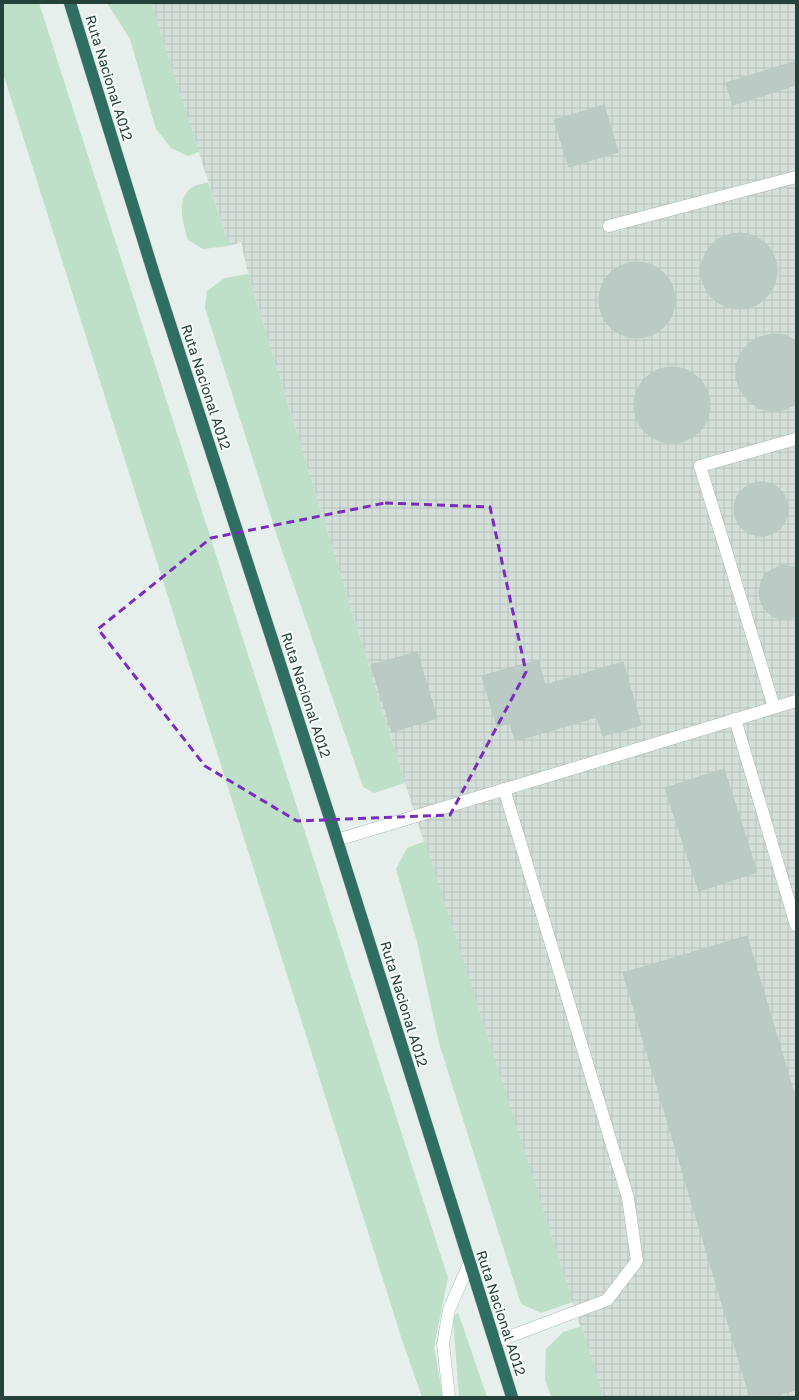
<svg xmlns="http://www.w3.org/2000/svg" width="799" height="1400" font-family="'Golos Text',sans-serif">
	<defs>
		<pattern id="industrial-grid" width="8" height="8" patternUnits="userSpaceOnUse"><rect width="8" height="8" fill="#d4dfda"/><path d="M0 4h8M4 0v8" fill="none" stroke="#b6c1bc"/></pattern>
	</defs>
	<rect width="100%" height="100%" fill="#e6efeb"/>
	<path fill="url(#industrial-grid)" d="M151,3H796V1397H603L405,783L248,274L241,242L229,246Z"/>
	<g fill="#bfe0c8">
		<path d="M3,3H39L448,1278L434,1347L443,1397H422L402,1340L3,73Z"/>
		<path d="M107,3H151L199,152L188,156L171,148L156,129L130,39Z"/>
		<path d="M208,182L229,246L203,249L188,240C183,224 175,197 193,187C197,184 204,184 208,182Z"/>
		<path d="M248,274L405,783L374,793L363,787L278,539L205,308L207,291L225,278Z"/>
		<path d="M425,841L573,1302L541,1313L521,1304L439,1043L417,942L396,869L407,848Z"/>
		<path d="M458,1312L487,1397H459L453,1319Z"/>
		<path d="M582,1326L603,1397H551L545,1379L546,1349L563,1332Z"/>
	</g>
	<g fill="#bbcac4" stroke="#b8c9c2">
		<path d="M796,61V85L733,105L726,83Z"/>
		<path d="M604,105L618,152L569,167L554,120Z"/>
		<circle cx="739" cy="271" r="38"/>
		<circle cx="637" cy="300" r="38"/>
		<path d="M772,334L785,335L796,341V404L783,410L770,411L758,408L748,400L740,390L736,378V365L741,353L749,343L760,337Z"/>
		<circle cx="672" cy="405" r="38"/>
		<circle cx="761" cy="509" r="27"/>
		<path d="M781,565L796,567V618L779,619L771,615L764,608L760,600L759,591L761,582L765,574Z"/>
		<path d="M417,652L437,718L392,732L371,665Z"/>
		<path d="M538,660L545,685L623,662L641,725L603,736L597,717L515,741L510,723L497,727L482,676Z"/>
		<path d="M724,769L757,872L699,891L665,788Z"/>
		<path d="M747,936L796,1100V1390L771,1397H750L623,973Z"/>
	</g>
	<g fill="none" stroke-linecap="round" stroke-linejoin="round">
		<defs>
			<g id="lane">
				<path d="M609,226L796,177"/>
				<path d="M774,707L700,466L796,439"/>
				<path d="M735,719L796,925"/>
				<path d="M337,840L796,701"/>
				<path d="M495,1342L607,1300L637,1261L628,1198L504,789"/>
			</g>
			<path id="street" d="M449,1397L443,1344L449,1310L469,1264"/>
			<path id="highway" d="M70,3L156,281L337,840L512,1397"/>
		</defs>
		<use href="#lane" stroke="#a8b8b2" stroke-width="13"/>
		<use href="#street" stroke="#a8b8b2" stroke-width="13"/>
		<use href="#highway" stroke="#c2cac8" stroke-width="13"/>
		<use href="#lane" stroke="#fff" stroke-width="12"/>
		<use href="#street" stroke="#fff" stroke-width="12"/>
		<use href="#highway" stroke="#2f6f62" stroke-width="12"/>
	</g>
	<path fill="none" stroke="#7b2cbf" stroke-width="3" stroke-dasharray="8 5" stroke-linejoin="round" d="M385,503L490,507L526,672L450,815L297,821L205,766L98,629L211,538Z"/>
	<g text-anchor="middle" stroke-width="4" stroke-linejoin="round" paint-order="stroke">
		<g font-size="14" fill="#24423a" stroke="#f7fbf9">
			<text transform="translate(109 78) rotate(73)" y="5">Ruta Nacional A012</text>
			<text transform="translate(206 387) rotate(72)" y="5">Ruta Nacional A012</text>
			<text transform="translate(306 695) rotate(72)" y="5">Ruta Nacional A012</text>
			<text transform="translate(404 1004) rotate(73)" y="5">Ruta Nacional A012</text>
			<text transform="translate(501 1313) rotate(72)" y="5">Ruta Nacional A012</text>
		</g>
	</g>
	<rect width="799" height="1400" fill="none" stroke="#24423a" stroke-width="8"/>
</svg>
